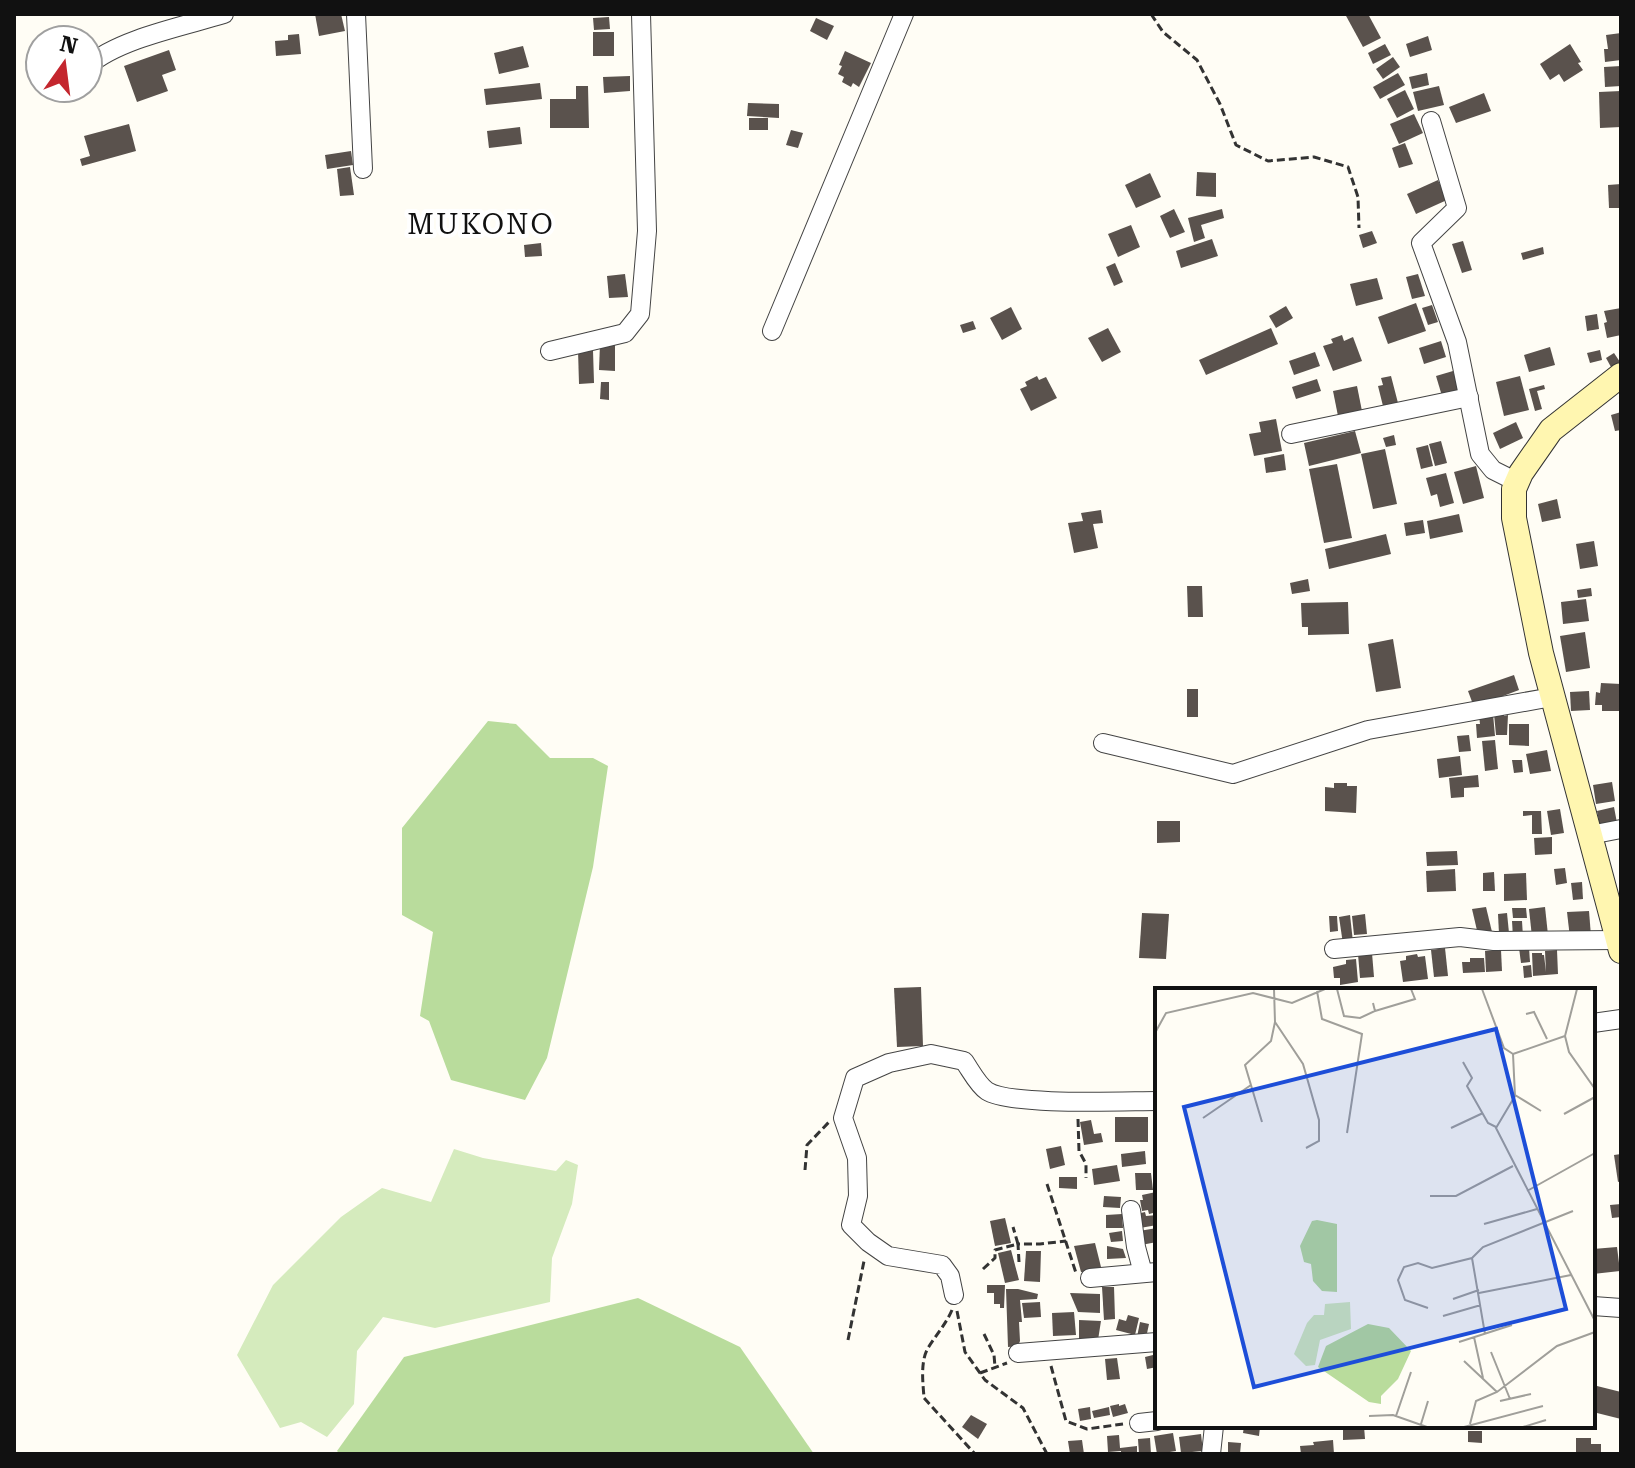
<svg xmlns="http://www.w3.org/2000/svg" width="1635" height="1468" font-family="'Roboto Serif',serif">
	<rect width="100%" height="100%" fill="#fffdf5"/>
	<path fill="#d5ebbd" d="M454,1149L483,1158L556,1171L566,1160L578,1165L572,1204L552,1258L550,1302L435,1328L383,1317L357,1351L354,1404L327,1437L301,1422L280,1428L237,1355L273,1285L341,1217L382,1188L431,1202Z"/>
	<g fill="#b9dc9c">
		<path d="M488,721L516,724L550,758H593L608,766L593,867L547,1058L525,1100L451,1080L429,1021L420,1016L433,932L402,915V828Z"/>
		<path d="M638,1298L740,1347L814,1454H340L337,1451L404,1357Z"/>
	</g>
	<g fill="#5a524d">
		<path d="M315,14H341L345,31L319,36Z"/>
		<path d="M1345,14H1368L1381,38L1363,47Z"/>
		<path d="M609,17L610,29L594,30L593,18Z"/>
		<path d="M816,18L834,26L827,40L810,31Z"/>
		<rect x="593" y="32" width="21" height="24"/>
		<path d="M1621,33V60L1605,62L1604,49H1608L1606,35Z"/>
		<path d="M299,34L301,54L276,56L275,41L288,40V35Z"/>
		<path d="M1428,36L1432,50L1410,57L1406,44Z"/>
		<path d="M1385,44L1391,55L1373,64L1368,53Z"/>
		<path d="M1570,44L1581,62L1578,63L1583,70L1564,82L1559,74L1550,80L1540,64Z"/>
		<path d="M523,46L529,67L499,74L494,53Z"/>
		<path d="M169,50L176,70L162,75L168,91L137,102L124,66Z"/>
		<path d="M845,51L871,63L859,87L853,83L851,87L842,82L844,77L838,74L842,66L839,65Z"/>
		<path d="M1393,57L1400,67L1383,79L1376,69Z"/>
		<path d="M1621,66V86L1605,87L1604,67Z"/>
		<path d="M1398,73L1405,85L1380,99L1373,87Z"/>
		<path d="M1427,73L1429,85L1412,89L1409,77Z"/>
		<path d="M630,76V91L604,93L603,77Z"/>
		<path d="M540,83L542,99L486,105L484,89Z"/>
		<path d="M576,86H588L589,128H550V99H576Z"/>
		<path d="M1439,86L1444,105L1418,111L1413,92Z"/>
		<path d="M1405,90L1414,109L1397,118L1387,99Z"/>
		<path d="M1621,91V127L1600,128L1599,92Z"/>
		<path d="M1484,93L1491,111L1456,123L1449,107Z"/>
		<path d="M748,103L779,104V118L747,116Z"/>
		<path d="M1414,114L1423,133L1399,144L1390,124Z"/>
		<rect x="749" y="118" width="19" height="12"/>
		<path d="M129,124L136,151L82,166L80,159L90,156L84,136Z"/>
		<path d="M520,127L522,144L489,148L487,131Z"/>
		<path d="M791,130L803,133L798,148L786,145Z"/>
		<path d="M1405,143L1413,164L1399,168L1392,148Z"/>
		<path d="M351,151L353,165L327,169L325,155Z"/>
		<path d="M350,167L354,195L340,196L337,169Z"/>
		<path d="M1197,172L1216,173V197L1196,196Z"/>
		<path d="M1150,173L1161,197L1136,208L1125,185Z"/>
		<path d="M1438,180L1447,200L1416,214L1407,194Z"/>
		<path d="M1621,184V208H1609L1608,185Z"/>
		<path d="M1174,209L1185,232L1170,238L1160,216Z"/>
		<path d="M1222,209L1224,218L1201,225L1205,238L1194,242L1188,218Z"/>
		<path d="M1131,225L1140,247L1118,257L1108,234Z"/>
		<path d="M1372,231L1377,243L1363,248L1359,235Z"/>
		<path d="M1212,239L1218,256L1181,268L1176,251Z"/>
		<path d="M1463,241L1472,270L1462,273L1452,244Z"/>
		<path d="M541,243L542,256L525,257L524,245Z"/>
		<path d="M1543,247L1544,254L1523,260L1521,253Z"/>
		<path d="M1115,263L1123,282L1114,286L1106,267Z"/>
		<path d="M625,274L628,297L609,298L607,276Z"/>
		<path d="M1418,274L1425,296L1412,299L1406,277Z"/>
		<path d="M1377,278L1383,299L1356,306L1350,284Z"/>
		<path d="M1416,303L1426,331L1388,344L1378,317Z"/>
		<path d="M1432,305L1438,322L1428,325L1422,308Z"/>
		<path d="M1286,306L1293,318L1276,328L1269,316Z"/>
		<path d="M1011,307L1022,329L1002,340L990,318Z"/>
		<path d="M1621,308V335L1607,338L1604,323L1607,322L1604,311Z"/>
		<path d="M1597,314L1599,329L1587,331L1585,316Z"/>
		<path d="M973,321L976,329L963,333L960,325Z"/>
		<path d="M1108,328L1121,352L1102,362L1088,338Z"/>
		<path d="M1271,328L1278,344L1206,375L1199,360Z"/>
		<path d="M1342,335L1344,341L1353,337L1362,361L1333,371L1323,346L1333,343L1331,339Z"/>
		<path d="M1441,341L1446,357L1424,364L1419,348Z"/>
		<path d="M600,344L615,345V371L599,370Z"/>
		<path d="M1550,347L1555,365L1529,372L1524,355Z"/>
		<path d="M578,350H593L594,383L579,384Z"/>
		<path d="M1600,350L1602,360L1590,363L1587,353Z"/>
		<path d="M1315,352L1320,366L1294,375L1289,361Z"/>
		<path d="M1614,353L1620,362L1611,367L1606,358Z"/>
		<path d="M1453,371L1459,391L1442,396L1436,376Z"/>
		<path d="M1037,376L1039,380L1046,377L1057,398L1031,411L1020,389L1027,386L1025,382Z"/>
		<path d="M1391,376L1398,403L1383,406L1378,386L1383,385L1381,378Z"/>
		<path d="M1520,376L1529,410L1504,416L1496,382Z"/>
		<path d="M1317,379L1321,391L1296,399L1292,387Z"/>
		<path d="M601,382H609V400L600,399Z"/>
		<path d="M1544,385L1545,389L1537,391L1542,409L1535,411L1529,389Z"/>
		<path d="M1357,386L1363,416L1339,421L1333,391Z"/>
		<path d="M1621,412V430L1615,431L1611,415Z"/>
		<path d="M1276,419L1282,451L1254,456L1249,434L1261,432L1259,422Z"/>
		<path d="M1516,422L1523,438L1500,449L1493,433Z"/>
		<path d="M1355,431L1361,453L1309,466L1304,443Z"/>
		<path d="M1394,435L1396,445L1386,447L1383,438Z"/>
		<path d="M1441,441L1447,463L1435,466L1429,444Z"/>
		<path d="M1428,445L1433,466L1421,469L1416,448Z"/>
		<path d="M1385,449L1397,504L1373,509L1361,454Z"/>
		<path d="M1284,454L1286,470L1266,473L1264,458Z"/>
		<path d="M1337,464L1352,538L1324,543L1309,469Z"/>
		<path d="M1476,466L1484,498L1463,504L1454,472Z"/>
		<path d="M1446,473L1454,503L1440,507L1437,494L1431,496L1426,478Z"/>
		<path d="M1557,499L1561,518L1542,522L1538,504Z"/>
		<path d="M1101,510L1103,523L1093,524L1098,548L1074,553L1068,523L1083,521L1081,513Z"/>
		<path d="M1459,514L1463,532L1430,539L1427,521Z"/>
		<path d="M1423,520L1425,533L1406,536L1404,523Z"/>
		<path d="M1386,534L1391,554L1329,569L1325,549Z"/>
		<path d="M1594,541L1598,566L1580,569L1576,544Z"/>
		<path d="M1308,579L1310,591L1292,594L1290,583Z"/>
		<path d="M1187,586H1202L1203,617H1188Z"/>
		<path d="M1591,588L1592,596L1578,598L1577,590Z"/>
		<path d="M1586,599L1589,621L1563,624L1561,602Z"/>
		<path d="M1348,602L1349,634L1308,635V627H1302L1301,603Z"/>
		<path d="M1585,632L1590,668L1566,672L1560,636Z"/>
		<path d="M1393,639L1401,688L1376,692L1368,644Z"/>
		<path d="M1514,675L1519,690L1474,707L1468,691Z"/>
		<path d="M1601,683L1621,684L1620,711H1602V705H1595L1596,692L1600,693Z"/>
		<rect x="1187" y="689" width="11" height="28"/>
		<path d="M1589,691L1590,710L1571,711L1570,692Z"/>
		<path d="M1504,713V716L1508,715L1507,735H1496L1494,714Z"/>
		<path d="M1493,714L1495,736L1477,738L1476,724H1480L1479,715Z"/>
		<path d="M1509,724H1529V746L1509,745Z"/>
		<path d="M1469,735L1471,751L1459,752L1457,736Z"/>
		<path d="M1495,740L1498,769L1485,771L1482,741Z"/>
		<path d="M1547,750L1551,771L1530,774L1526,754Z"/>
		<path d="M1460,756L1462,775L1439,778L1437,759Z"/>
		<path d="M1512,760H1522L1523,772L1514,773Z"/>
		<path d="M1478,775L1479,787L1464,788V797L1451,798L1449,778Z"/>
		<path d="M1612,782L1615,801L1596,804L1593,785Z"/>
		<path d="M1334,783H1347V786H1357L1356,813L1325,811V787L1334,788Z"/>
		<path d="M1614,807L1617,823L1600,826L1597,811Z"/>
		<path d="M1560,809L1564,833L1551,835L1547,811Z"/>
		<path d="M1523,811H1541L1542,834H1532V815L1523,816Z"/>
		<path d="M1157,821H1180V842L1157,843Z"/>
		<path d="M1552,837V854L1535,855L1534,838Z"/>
		<path d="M1457,851L1458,865L1427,866L1426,852Z"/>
		<path d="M1565,868L1567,883L1556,885L1554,869Z"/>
		<path d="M1455,869L1456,891L1427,892L1426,871Z"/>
		<path d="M1494,872L1495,891H1483V873Z"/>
		<path d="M1526,873L1527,900L1504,901V874Z"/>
		<path d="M1582,882L1583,899L1573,900L1571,883Z"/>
		<path d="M1486,907L1493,936L1479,939L1472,909Z"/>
		<path d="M1545,907L1548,935L1532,937L1529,909Z"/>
		<path d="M1512,908H1526L1527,918H1513Z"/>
		<path d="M1589,911L1591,936L1570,938L1567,912Z"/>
		<path d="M1142,913L1169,914L1166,959L1139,958Z"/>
		<path d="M1507,913L1509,933L1499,934L1498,914Z"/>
		<path d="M1365,914L1367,934L1354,935L1352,916Z"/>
		<path d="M1350,915L1353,942L1343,944L1339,917Z"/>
		<path d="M1329,916H1337L1338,931L1330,932Z"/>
		<path d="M1512,921H1522L1523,937L1513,938Z"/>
		<path d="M1445,948L1448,976L1434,977L1431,950Z"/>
		<path d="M1519,948H1529L1530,962L1521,963Z"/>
		<path d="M1501,950L1502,971L1486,972L1485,951Z"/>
		<path d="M1557,950L1558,974L1533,976L1532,953H1542V955H1544L1546,972L1545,951Z"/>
		<path d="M1372,953L1374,977L1360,978L1358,954Z"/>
		<path d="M1417,954L1418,957L1425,956L1428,979L1403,982L1400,961L1406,960V956Z"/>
		<path d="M1470,958H1484L1485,972L1463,973L1462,962H1470Z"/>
		<path d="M1356,959L1358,982L1340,985V978H1334L1333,967L1346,964V960Z"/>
		<path d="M1531,965L1532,977L1524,978L1523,966Z"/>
		<path d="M921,987L923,1046L897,1047L894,988Z"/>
		<rect x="1115" y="1117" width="33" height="25"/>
		<path d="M1091,1120L1094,1134L1101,1133L1103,1142L1084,1145L1080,1122Z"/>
		<path d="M1061,1146L1065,1165L1050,1169L1046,1149Z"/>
		<path d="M1145,1151L1146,1164L1122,1167L1121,1154Z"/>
		<path d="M1621,1154V1181L1618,1182L1614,1155Z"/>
		<path d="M1117,1165L1120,1181L1094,1185L1092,1169Z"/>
		<path d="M1135,1173H1151L1153,1190H1136Z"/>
		<path d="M1059,1177H1077V1189L1059,1188Z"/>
		<path d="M1156,1192L1157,1212L1149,1214L1148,1210L1142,1211L1140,1200H1143L1142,1195Z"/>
		<path d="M1104,1196L1121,1197L1120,1208L1103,1207Z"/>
		<path d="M1621,1204V1217L1612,1218L1610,1205Z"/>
		<path d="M1145,1212L1146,1216L1157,1215V1225L1140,1228L1137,1214Z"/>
		<path d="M1122,1214L1123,1228H1106V1215Z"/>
		<path d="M1005,1218L1011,1243L995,1246L990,1221Z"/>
		<path d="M1157,1228V1242L1141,1245L1139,1231Z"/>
		<path d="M1122,1231L1123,1241L1111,1242L1109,1233Z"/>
		<path d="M1095,1243L1102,1271L1081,1272L1074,1246Z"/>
		<path d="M1107,1246L1123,1249L1126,1258L1107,1259Z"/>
		<path d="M1617,1247L1620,1271L1593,1274V1249Z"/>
		<path d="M1011,1250L1019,1280L1005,1283L998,1253Z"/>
		<path d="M1026,1251H1041L1040,1282L1024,1281Z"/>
		<path d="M987,1285H1005L1004,1308H1000V1304H994V1293H987Z"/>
		<path d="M1102,1287H1114L1115,1319L1104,1320Z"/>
		<path d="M1006,1289H1018L1038,1294L1037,1299L1020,1300L1022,1322H1019L1020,1341L1018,1346L1008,1347Z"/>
		<path d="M1070,1293L1100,1294V1313L1078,1312Z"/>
		<path d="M1040,1302L1041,1317L1024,1318L1022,1303Z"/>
		<path d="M1074,1312L1076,1335L1053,1336L1052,1313Z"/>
		<path d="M1128,1315L1139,1318L1135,1335L1116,1330L1119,1319L1126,1321Z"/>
		<path d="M1079,1320L1101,1321L1098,1340H1079Z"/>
		<path d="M1140,1322L1149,1324L1146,1338L1137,1337Z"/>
		<path d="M1157,1354V1367L1147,1369L1145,1357Z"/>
		<path d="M1117,1358L1120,1379L1107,1380L1105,1359Z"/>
		<path d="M1593,1385L1621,1392V1419L1593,1412Z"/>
		<path d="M1119,1404V1406L1125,1404L1128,1413L1113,1417L1110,1406Z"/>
		<path d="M1090,1407L1091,1419L1080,1421L1078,1409Z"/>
		<path d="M1109,1407L1110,1415L1094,1418L1092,1411Z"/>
		<path d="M971,1415L987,1424L978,1439L962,1427Z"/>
		<path d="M1244,1426H1271L1270,1430L1260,1427L1259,1436L1243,1433Z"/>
		<path d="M1343,1426H1364L1365,1439L1343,1440Z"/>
		<path d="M1468,1431H1482V1443L1468,1442Z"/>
		<path d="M1173,1433L1176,1451L1157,1454L1154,1436Z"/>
		<path d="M1201,1434L1203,1451L1181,1453L1179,1437Z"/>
		<path d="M1119,1435L1120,1448L1137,1446V1454H1121V1451L1108,1452L1107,1436Z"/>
		<path d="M1150,1438L1151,1454H1139L1138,1439Z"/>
		<path d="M1576,1438H1591V1444H1601V1454H1576Z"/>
		<path d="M1082,1440L1084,1454H1070L1068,1441Z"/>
		<path d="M1333,1440L1334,1454H1301L1300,1446L1314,1445L1313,1442Z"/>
		<path d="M1228,1442L1241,1443L1240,1454H1228Z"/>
	</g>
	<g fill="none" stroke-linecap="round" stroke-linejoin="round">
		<defs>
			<g id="street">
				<path d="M356,14L363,169"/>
				<path d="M88,66C118,39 185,26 224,14"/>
				<path d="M1431,121L1457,208L1421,243L1457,342L1480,454L1493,470L1517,482"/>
				<path d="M772,331L904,14"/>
				<path d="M550,351L625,333L640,314L647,231L641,14"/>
				<path d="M1291,434L1469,397"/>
				<path d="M1103,743L1233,774L1368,730L1552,697"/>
				<path d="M1590,835L1621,829"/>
				<path d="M1334,949L1460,937L1494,941L1618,940"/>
				<path d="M1593,1023L1621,1019"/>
				<path d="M1131,1210L1136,1247L1143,1273"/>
				<path d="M1090,1278L1157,1272"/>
				<path d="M954,1295L950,1276L942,1265L888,1256L868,1242L851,1225L858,1196L857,1158L843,1118L855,1078L889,1063L931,1054L964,1061C971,1071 978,1085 987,1091C1010,1106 1124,1101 1157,1101"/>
				<path d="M1593,1306L1621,1308"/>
				<path d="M1018,1353L1157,1342"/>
				<path d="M1139,1423L1157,1421"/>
				<path d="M1211,1454L1214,1426"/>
			</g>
			<path id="secondary" d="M1621,375L1551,430L1521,473L1514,489V518L1541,653L1621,951"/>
		</defs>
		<use href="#street" stroke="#444" stroke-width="20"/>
		<use href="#secondary" stroke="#333" stroke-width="26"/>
		<g stroke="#333" stroke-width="3" stroke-dasharray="8 4" stroke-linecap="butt">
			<path d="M1151,14L1163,32L1197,60L1220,104L1236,145L1268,161L1314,157L1348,167L1358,197L1359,228"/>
			<path d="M1078,1119L1079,1151L1086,1164V1178"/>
			<path d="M805,1170L807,1145L829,1122"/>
			<path d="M1047,1184L1076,1273"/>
			<path d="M1019,1262L1018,1244H1040L1066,1241"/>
			<path d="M983,1269L995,1258V1250L1018,1244L1013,1227"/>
			<path d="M952,1310C946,1324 936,1335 928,1348C920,1362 923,1383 924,1398L975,1454"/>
			<path d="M957,1311L965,1352L985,1380L1023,1408L1047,1454"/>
			<path d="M984,1334L994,1355L995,1367"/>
			<path d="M848,1340L864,1261"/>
			<path d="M1051,1366L1066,1421L1087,1429L1123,1424"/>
			<path d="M980,1373L1007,1363"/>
		</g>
		<use href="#street" stroke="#fff" stroke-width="18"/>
		<use href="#secondary" stroke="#fff6b0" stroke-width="24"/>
	</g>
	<g text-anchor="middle" stroke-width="8" stroke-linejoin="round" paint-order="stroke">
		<g font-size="28" letter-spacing="2" fill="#111" stroke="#fff">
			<text x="481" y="234">MUKONO</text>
		</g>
	</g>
	<g transform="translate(1155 988)">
		<rect width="440" height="440" fill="#fffdf5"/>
		<path d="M195,314L196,341L165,352L160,377L151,378L139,366L152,335L159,327H169L170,316Z" fill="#d5ebbd"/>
		<path d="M162,232L182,236V304L167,303L158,293L156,276L149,274L145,258L157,233ZM213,336L234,340L256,363L243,391L226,408V416L214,414L163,379L171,358Z" fill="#b9dc9c"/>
		<path fill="none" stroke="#a09f9a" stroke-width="2" d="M119,1L120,34L148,76L164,132V153L151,160M182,1L189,28L205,30L220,23L218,15M327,1L349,60L358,66M422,1L410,48L358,66L360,108L341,140L440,333M162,3L167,31L207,46L192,145M220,23L260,11L256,1M371,26L379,24L392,51M0,45L11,25L98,5L137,15L170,1M410,48L414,64L440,101M308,74L317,90L312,98L333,135L341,139M360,107L386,123M409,126L440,109M48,130L96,97M107,134L90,77L116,53L120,34M296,140L328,125M372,203L440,165M275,208H301L358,178M329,236L382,221M317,270L330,346M324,305L416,287M298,311L324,302M273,320L250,312L243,292L249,279L263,275L277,280L317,270L328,259L418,223M288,328L326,317M319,349L328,390M304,354L357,337M336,364L355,411M309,373L342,404M345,413L376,406M214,428L238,427L272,439M241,428L256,384M266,436L273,413M315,436L321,413L342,404L402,358L440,344M309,439L388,418M368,439L391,432"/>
		<path fill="#1d4ed8" fill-opacity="0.15" stroke="#1d4ed8" stroke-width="4" d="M341,41L411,321L99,399L29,119Z"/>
		<rect width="440" height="440" fill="none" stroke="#111" stroke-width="4"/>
	</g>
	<rect width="1635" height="1468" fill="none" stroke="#111111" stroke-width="32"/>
	<g transform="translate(64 64) rotate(14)"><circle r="38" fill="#ffffff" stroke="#a0a0a0" stroke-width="2"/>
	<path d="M0-6L14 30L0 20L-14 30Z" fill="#c4262e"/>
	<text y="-12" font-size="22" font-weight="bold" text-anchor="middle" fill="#111111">N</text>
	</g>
</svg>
